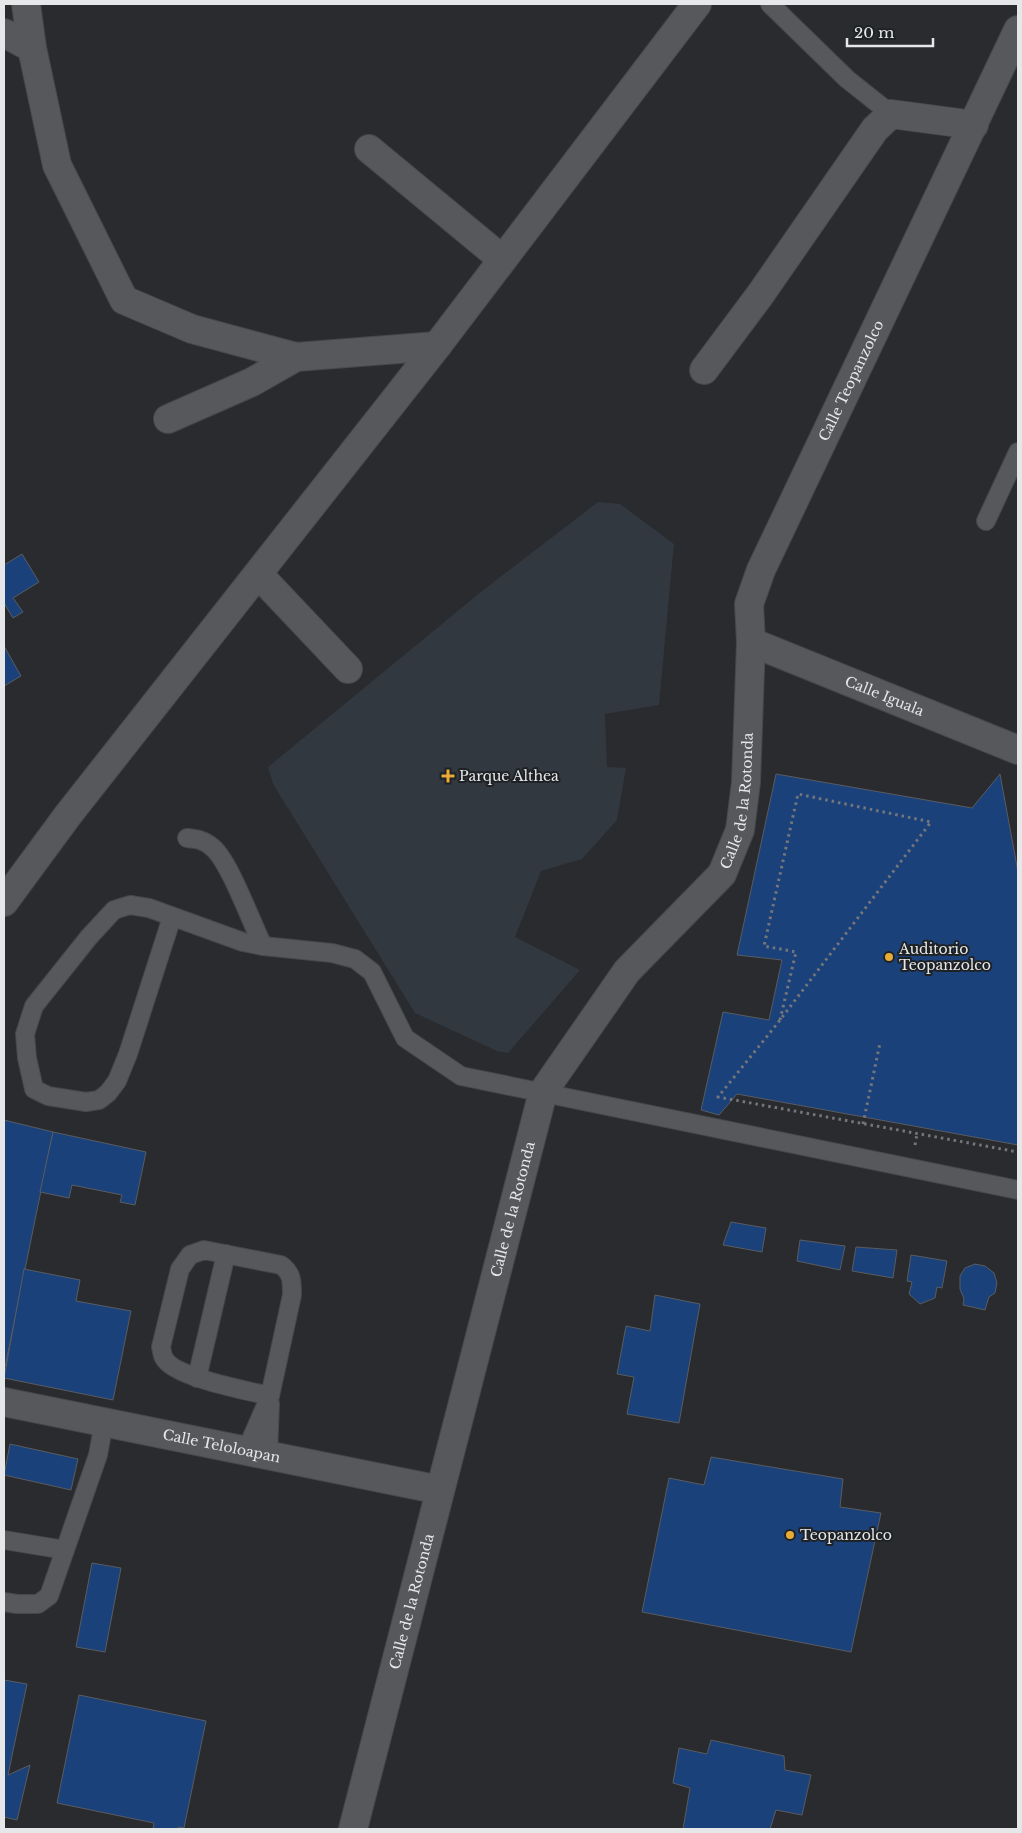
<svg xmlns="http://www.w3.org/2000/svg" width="1022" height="1833" font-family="'Libre Baskerville',serif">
	<rect width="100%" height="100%" fill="#292b2f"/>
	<path fill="#32383f" d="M598,502L620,504L674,544L659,705L605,714L607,767L626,768L617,820L582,859L541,871L515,937L580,970L508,1053L497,1051L415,1013L273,784L268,767L482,591Z"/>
	<g fill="#1b417b" stroke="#595c60">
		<path d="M22,554L39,582L13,598L23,612L13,618L4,603V565Z"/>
		<path d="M4,646L21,676L4,686Z"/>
		<path d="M776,774L972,808L1000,774L1018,872V1145L737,1094L719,1115L701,1110L723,1012L769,1020L782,960L737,955Z"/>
		<path d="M4,1120L53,1132L4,1372Z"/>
		<path d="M53,1132L146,1152L135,1205L120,1202L122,1195L72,1185L69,1198L40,1192Z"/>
		<path d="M731,1222L766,1228L762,1252L723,1245Z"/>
		<path d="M800,1240L845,1246L840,1270L797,1261Z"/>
		<path d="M856,1247L897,1250L893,1278L852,1271Z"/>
		<path d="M911,1255L947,1261L942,1288L937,1287L935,1298L920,1304L909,1294L912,1282L907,1281Z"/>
		<path d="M975,1264L985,1266L994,1273L997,1283L995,1293L989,1297L985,1310L963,1305L964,1299L960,1289V1276L965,1268Z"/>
		<path d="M24,1269L80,1280L76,1301L131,1311L113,1400L4,1378Z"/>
		<path d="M655,1295L700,1304L679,1423L627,1414L634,1377L617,1374L626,1326L650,1331Z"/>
		<path d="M10,1444L78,1459L71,1490L4,1475Z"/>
		<path d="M711,1457L843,1479L840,1507L881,1513L851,1652L642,1612L669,1478L704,1485Z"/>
		<path d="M92,1563L121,1568L105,1652L76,1647Z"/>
		<path d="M4,1680L27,1684L8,1775L30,1765L17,1820L4,1817Z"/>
		<path d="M79,1695L206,1721L184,1828L178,1827V1829H153L154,1823L57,1803Z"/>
		<path d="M711,1740L784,1756L785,1770L811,1775L802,1815L776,1810L770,1829H683L690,1788L673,1783L679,1748L707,1754Z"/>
	</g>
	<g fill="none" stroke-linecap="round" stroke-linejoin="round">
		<defs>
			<g id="lane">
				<path d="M770,4L847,79L891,114"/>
				<path d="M986,521L1018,452"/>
				<path d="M187,838C197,839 204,840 212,847C229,860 252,924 263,946"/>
				<path d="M172,917L128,1054L117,1081L108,1093L99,1100L86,1102L48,1096L34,1089L27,1058L25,1034L34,1006L89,937L114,910L130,905L149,908L243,942L263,946L332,953L355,959L372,972L405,1038L461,1076L1018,1190"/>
				<path d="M197,1378L226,1254"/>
				<path d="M246,1451L270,1396L292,1295C292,1281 292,1273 281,1265L204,1250L190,1255L180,1269L161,1347C162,1350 162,1355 164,1358C173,1377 249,1391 270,1396"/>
				<path d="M268,1455L270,1404"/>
				<path d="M4,1540L65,1550"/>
				<path d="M4,1602L17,1604H38L49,1596L98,1455L104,1422"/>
			</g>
			<g id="street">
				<path d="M26,4L32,48L57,165L124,300L192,329L296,357L437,346"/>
				<path d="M4,33L32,48"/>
				<path d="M369,149L502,259"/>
				<path d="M704,370L760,295L875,129L891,114L974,125"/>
				<path d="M168,419L252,382L296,357"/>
				<path d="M259,575L348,669"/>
				<path id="s1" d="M751,642L1018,750"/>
				<path d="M4,902L68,815L437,346L697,4"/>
				<path id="s2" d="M4,1402L440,1490"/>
				<path id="s3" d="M353,1829L543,1092L627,971L722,874L740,830L746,782L751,642L749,604L761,570L1018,30"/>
			</g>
		</defs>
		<use href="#lane" stroke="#454749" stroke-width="20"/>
		<use href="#street" stroke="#454749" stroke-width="30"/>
		<g stroke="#75767a" stroke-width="3" stroke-dasharray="2.5 4" stroke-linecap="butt">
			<path d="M780,1020L796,952L764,946L798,794L931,822L780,1020L777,1024L718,1097L1018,1152"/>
			<path d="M863,1124L880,1043"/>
			<path d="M915,1145L917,1134"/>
		</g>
		<use href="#lane" stroke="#56585c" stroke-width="18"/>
		<use href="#street" stroke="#56585c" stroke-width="28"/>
	</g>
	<g fill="#e8ab37" stroke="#1f2225" stroke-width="2">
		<path d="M445.5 768.5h5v5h5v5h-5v5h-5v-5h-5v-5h5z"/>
		<circle cx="889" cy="957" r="5"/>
		<circle cx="790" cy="1535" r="5"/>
	</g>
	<g text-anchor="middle" stroke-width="4" stroke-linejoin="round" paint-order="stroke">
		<g font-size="14" fill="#e6e7e9" stroke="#1f2225">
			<text dy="5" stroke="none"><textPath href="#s3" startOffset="1564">Calle Teopanzolco</textPath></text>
			<text dy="5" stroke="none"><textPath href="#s1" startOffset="144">Calle Iguala</textPath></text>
			<text dy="5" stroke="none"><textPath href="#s3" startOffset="1120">Calle de la Rotonda</textPath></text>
			<text dy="5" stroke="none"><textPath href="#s3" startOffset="640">Calle de la Rotonda</textPath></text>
			<text dy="5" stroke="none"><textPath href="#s2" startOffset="222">Calle Teloloapan</textPath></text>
			<text dy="5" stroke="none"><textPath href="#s3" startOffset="235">Calle de la Rotonda</textPath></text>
		</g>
		<g font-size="14" fill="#e6e7e9" stroke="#1f2225" text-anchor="start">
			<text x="459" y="781">Parque Althea</text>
			<text x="899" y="954">Auditorio<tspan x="899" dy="16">Teopanzolco</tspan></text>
			<text x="800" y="1540">Teopanzolco</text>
		</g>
	</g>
	<rect width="1022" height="1833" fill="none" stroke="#e6e7e9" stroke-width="10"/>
	<path d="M847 38v8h86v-8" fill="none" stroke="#e6e7e9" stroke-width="2.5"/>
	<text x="854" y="38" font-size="15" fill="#e6e7e9" stroke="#1f2225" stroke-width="4" paint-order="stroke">20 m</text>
</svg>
